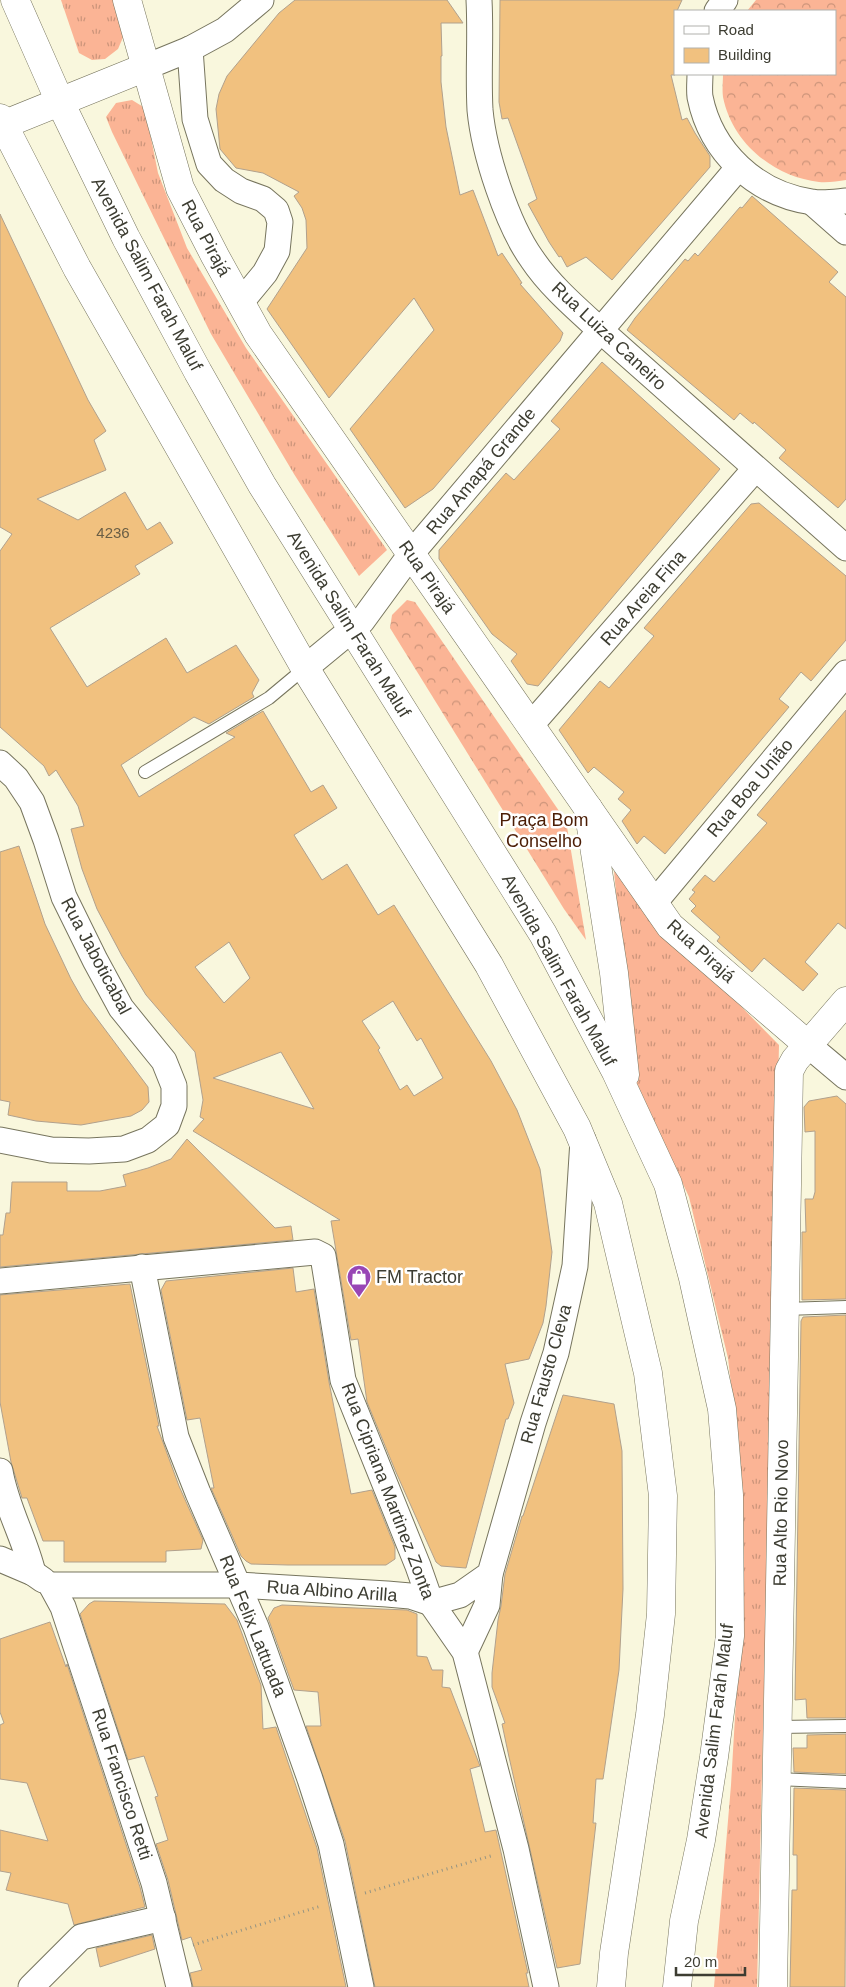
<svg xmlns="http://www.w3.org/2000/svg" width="846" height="1987" font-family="Arial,sans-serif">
	<defs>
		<pattern id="grass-tufts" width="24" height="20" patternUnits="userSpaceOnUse" patternTransform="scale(1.25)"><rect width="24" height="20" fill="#fbb495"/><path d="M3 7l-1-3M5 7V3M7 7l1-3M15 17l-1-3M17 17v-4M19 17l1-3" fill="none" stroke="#cc947a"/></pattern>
		<pattern id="forest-crowns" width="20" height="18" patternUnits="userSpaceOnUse" patternTransform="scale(1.25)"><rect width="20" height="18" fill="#fbb495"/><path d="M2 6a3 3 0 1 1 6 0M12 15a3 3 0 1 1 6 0" fill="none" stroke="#cc947a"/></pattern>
	</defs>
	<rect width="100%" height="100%" fill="#f9f7dd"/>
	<g fill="url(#grass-tufts)">
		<path d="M61,0H114L124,35L118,49L105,59L92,60L79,53Z"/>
		<path d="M132,100L145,108L158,173L187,248L246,348L387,550L359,576L294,474L211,334L112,132L106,117L116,103Z"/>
		<path d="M614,871L656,920L779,1045L757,1987H714L731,1785L737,1683L741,1472L728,1358L689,1197L633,1075Z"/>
	</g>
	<g fill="url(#forest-crowns)">
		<path d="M756,0H846V180C838,181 828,183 819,182C774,177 732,143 723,97C722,90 723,81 723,74H835V11H747Z"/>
		<path d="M407,600L415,602L566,821L586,940L564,909L390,628L392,615Z"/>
	</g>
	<g fill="#f1c17f" stroke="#b1a18d" fill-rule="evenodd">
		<path d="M295,0H447L463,23H441L442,56H441V82L446,127L460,195L473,190L498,256L502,253L522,283L520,284L563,333L560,341L433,489L405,508L350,429L434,330L414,298L329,398L267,309L307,248L306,220L302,208L294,196L299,192L263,173L236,168L220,149L216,109L219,94L227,76L279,13Z"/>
		<path d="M500,0H682L677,11H675V75H671L682,120L687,118L695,133L710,156V167L612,280L586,257L567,267L561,256L559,257L549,242L528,204L537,199L508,118L502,119L499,102Z"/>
		<path d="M752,196L838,272L829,282L846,297V499L838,508L779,458L786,450L754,422L753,424L740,413L734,420L627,330L635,318L685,259L688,261L695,253L698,256L740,207L742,208Z"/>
		<path d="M0,214L88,400L106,431L94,440L106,470L37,499L78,520L125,492L147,530L160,522L173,543L135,566L140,574L50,628L87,687L166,638L187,673L236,645L259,680L252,693L254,697L209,724L194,717L121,765L139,797L235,737L226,733L263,711L311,792L323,785L337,808L294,835L322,880L347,864L378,915L394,905L491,1061L517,1110L540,1169L552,1252L546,1306L543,1323L529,1359L505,1364L514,1403L508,1419H506L466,1568L441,1566L436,1562L395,1470L367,1402L358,1339L351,1340L331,1221L340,1220L193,1131L204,1119L200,1117L203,1100L195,1052L146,995L122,956L97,909L82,869L71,829L84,826L78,806L56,770L49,776L44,766L0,727V551L12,534L0,527ZM229,942L250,978L224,1003L195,967ZM393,1001L417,1041L421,1038L443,1078L414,1096L407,1085L400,1090L381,1055L378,1050L380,1048L362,1021ZM281,1052L314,1109L213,1078Z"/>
		<path d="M602,362L720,469L538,686L527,684L511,661L517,654L492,634L439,559V550L506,473L514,480L560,429L551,421Z"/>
		<path d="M759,503L846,576V640L811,681L801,672L779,699L789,707L665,854L644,836L637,844L622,821L631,810L618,799L624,792L594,767L588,773L559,730L600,681L609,688L654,636L644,628L751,504Z"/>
		<path d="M846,710V929L838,923L805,962L818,974L803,991L764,958L752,972L717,941L720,937L691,911L696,906L689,899L695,892L692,890L705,875L714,882L767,823L757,815Z"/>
		<path d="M19,846L45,924L71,979L83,1000L148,1087L149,1102L142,1110L131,1116L81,1125L36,1121L8,1115L10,1102L0,1100V852Z"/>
		<path d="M837,1096L846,1104V1299L802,1300V1232H806L805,1199H813L815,1192V1131L805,1132L804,1107L809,1101Z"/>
		<path d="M187,1139L275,1228L291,1226L293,1240L0,1267V1235H3L6,1213H10L12,1182H67V1191H100L126,1186L123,1175L148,1168L171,1159Z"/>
		<path d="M293,1268L296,1292L314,1289L329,1382L351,1494L372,1490L395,1547V1559L386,1565H288L251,1564L246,1561L241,1556L211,1488H214L200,1418L187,1420L161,1290L166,1281Z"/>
		<path d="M130,1284L159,1426H157L179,1486L203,1540L201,1549L166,1551V1562H64V1541H43L27,1498H22L11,1462L0,1402V1295Z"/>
		<path d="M846,1315V1718H807L806,1699L795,1700L801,1321L803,1317Z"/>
		<path d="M563,1395L614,1404L622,1451L623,1589L619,1670L603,1779H596L593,1823H596L580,1964L557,1968L509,1757L502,1724L505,1723L492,1687V1673L498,1620L501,1606L505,1574L522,1516H523Z"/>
		<path d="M94,1601L225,1604L237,1620L261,1685L263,1729L276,1727L317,1848L346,1987H193L190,1973L202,1970L191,1937L182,1940L168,1880L156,1844L168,1840L155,1797L158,1796L144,1756L128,1760L80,1614L89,1604Z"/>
		<path d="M282,1605L407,1610L417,1614V1656L427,1657L432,1670H443L442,1687L450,1688L480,1766L470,1769L485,1832L496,1830L528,1973H526L529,1987H375L345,1841L306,1726H321L318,1692L294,1690L268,1618L274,1608Z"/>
		<path d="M50,1622L66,1667L67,1664L140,1887L145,1907L74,1925L68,1904L6,1890L11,1873L0,1871V1830L48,1841L27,1783L0,1779V1725L4,1723L0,1712V1639Z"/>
		<path d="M846,1734V1774L794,1772L793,1748H807V1735Z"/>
		<path d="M794,1788L846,1790L845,1987H790L792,1890H797V1855H793Z"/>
		<path d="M152,1935L155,1949L100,1967L96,1948Z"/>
	</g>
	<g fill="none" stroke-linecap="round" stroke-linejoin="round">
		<defs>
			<g id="lane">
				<path d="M145,772L269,698L305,668"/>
				<path d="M785,1309L846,1307"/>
				<path d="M778,1727L846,1726"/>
				<path d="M777,1779L846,1782"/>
			</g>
			<g id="street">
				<path d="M479,0C481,37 478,73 480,110C484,153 507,224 532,259C550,286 576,308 600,330L846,548"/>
				<path d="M717,11L725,0"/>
				<path d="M190,49L195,119L209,164L224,180L241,191L263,199L276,210L280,222L277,251L265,273L241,302"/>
				<path d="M146,67L190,49L225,30L261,0"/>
				<path d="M700,74C700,81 699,90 700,97C711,152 756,194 812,202C822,204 835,202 846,201"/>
				<path d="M813,203L846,232"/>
				<path d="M305,668L362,621L411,554L738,168"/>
				<path d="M530,726L755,469"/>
				<path d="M0,763L16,778L32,802L46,840L64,897L95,960L121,1008L164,1061L174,1086V1106L167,1125L148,1140L124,1149L89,1151L51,1150L0,1140"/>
				<path d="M654,903L846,673"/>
				<path d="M808,1045L846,1077"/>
				<path d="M142,1267L176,1437L198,1493L256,1627L310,1779L331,1844L361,1987"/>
				<path d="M0,1281L315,1252L323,1256L343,1380L418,1566L431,1603L465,1652L516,1849L546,1987"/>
				<path d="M0,1471C6,1507 25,1539 33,1573"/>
				<path d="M0,1559L33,1573L43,1580"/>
				<path d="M51,1585H238L387,1594L410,1596L431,1603L460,1595L490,1574L533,1423L556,1353L575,1266L583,1140"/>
				<path d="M51,1585L63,1607L154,1883L179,1987"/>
				<path d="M465,1652L487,1605L490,1574"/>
				<path d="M31,1987L81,1937L163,1918"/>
			</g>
			<g id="secondary">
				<path d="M127,0L180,188L215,256L258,334L670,926L808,1045"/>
				<path d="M0,126L146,67"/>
				<path d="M773,1987L789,1071L795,1060L846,1001"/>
			</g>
			<g id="highway">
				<path d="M15,0L60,102L126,238L198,372L262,485L543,934L616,1072L668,1184L693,1278L722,1409L729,1495L730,1636L714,1757L701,1840L684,1921L677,1987"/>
				<path d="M0,118L77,268L305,668L489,965L577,1128L608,1203L648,1373L663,1496L661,1614L650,1715L614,1953L611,1987"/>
				<path d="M588,808L614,973L625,1075"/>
			</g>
		</defs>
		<use href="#lane" stroke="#77755e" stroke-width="14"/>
		<use href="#street" stroke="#77755e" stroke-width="27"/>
		<use href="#secondary" stroke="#77755e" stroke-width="29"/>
		<use href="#highway" stroke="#77755e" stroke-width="29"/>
		<g stroke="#959482" stroke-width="3" stroke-dasharray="1 4" stroke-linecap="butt">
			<path d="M365,1893L494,1855"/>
			<path d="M193,1945L321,1906"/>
		</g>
		<use href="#lane" stroke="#fff" stroke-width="12"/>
		<use href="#street" stroke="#fff" stroke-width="25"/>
		<use href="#secondary" stroke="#fff" stroke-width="28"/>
		<use href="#highway" stroke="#fff" stroke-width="28"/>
	</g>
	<defs>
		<symbol id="shop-pin" viewBox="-11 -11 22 30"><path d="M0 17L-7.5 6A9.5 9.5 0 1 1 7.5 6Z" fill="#9846b5" stroke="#fff"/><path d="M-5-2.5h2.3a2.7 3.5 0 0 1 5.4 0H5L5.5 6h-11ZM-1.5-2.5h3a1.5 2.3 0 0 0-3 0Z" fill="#fff"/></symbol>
	</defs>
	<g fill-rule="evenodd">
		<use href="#shop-pin" x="345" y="1263" width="28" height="38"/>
	</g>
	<g text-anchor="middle" stroke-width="5" stroke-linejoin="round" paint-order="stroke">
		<g font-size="15" fill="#6a5e45">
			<text x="113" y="538">4236</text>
		</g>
		<g font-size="18" fill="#3d3d32" stroke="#fff">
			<text transform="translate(206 238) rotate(62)" y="6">Rua Pirajá</text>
			<text transform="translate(147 274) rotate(62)" y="6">Avenida Salim Farah Maluf</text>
			<text transform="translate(609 336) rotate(43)" y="6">Rua Luiza Caneiro</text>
			<text transform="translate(481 471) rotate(-50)" y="6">Rua Amapá Grande</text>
			<text transform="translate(427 577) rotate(55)" y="6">Rua Pirajá</text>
			<text transform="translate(643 598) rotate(-49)" y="6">Rua Areia Fina</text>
			<text transform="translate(349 624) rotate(58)" y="6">Avenida Salim Farah Maluf</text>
			<text transform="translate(750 788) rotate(-50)" y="6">Rua Boa União</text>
			<text transform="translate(701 951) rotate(42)" y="6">Rua Pirajá</text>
			<text transform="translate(96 956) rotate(62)" y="6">Rua Jaboticabal</text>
			<text transform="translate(559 970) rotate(61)" y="6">Avenida Salim Farah Maluf</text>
			<text transform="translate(546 1374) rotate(-74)" y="6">Rua Fausto Cleva</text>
			<text transform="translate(388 1491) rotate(69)" y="6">Rua Cipriana Martinez Zonta</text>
			<text transform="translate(781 1513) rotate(-89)" y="6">Rua Alto Rio Novo</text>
			<text transform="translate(332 1591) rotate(4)" y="6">Rua Albino Arilla</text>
			<text transform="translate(253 1626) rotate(68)" y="6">Rua Felix Lattuada</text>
			<text transform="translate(714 1731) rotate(-83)" y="6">Avenida Salim Farah Maluf</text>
			<text transform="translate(122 1784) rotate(72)" y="6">Rua Francisco Retti</text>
		</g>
		<g font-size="18" fill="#4b1d05" stroke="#fff">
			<text x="544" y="826">Praça Bom<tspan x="544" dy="21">Conselho</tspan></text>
		</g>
		<g font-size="18" fill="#3d3d32" stroke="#fff" text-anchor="start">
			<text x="376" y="1283">FM Tractor</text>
		</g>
	</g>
	<rect x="674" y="10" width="162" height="65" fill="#ffffff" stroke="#b1b1ad"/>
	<rect x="684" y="26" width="25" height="8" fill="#ffffff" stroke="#b1b1ad"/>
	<text x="718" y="35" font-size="15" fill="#3d3d32">Road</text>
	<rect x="684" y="48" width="25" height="15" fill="#f1c17f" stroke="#b1b1ad"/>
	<text x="718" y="60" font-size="15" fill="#3d3d32">Building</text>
	<path d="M676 1967v8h69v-8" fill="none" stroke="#3d3d32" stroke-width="2.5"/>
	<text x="684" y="1967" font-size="15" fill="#3d3d32" stroke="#ffffff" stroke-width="4" paint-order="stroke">20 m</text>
</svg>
